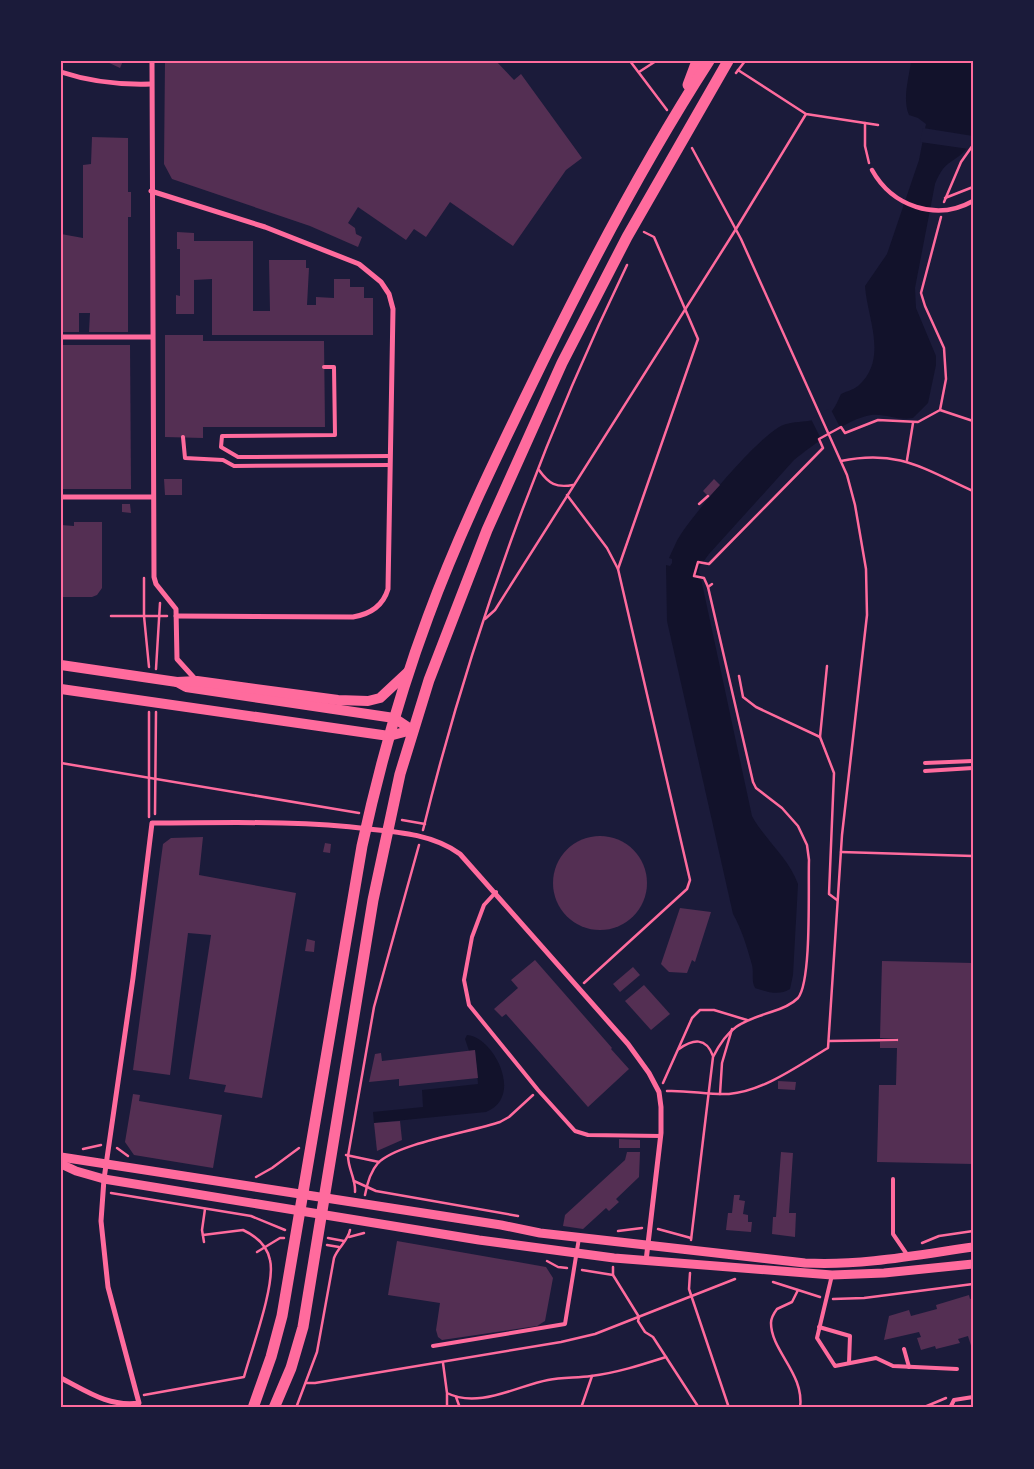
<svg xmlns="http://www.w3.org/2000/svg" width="1034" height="1469" font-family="Ubuntu,sans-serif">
	<rect width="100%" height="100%" fill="#1b1b3a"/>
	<g fill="#12122b">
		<path d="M911,61H973C973,80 978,134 968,147C954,165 946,157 935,184L915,288L916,308L936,356V365L928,403L913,418C898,421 885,413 871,415C847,419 813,445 794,460L709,554L700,566L698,573L700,574L752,816C765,840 789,858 798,884L793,975L790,989C779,996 768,992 755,988C751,980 754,974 752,965C747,947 742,930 733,914L667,621L666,565L670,566L672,563V559L669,558C673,550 676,541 681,534C697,510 755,441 779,427C795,418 817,426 832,411C836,406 838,400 841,394C847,391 853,390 858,386C889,359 867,318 865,286L887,254L919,160L926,124L918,118L909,115C902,99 909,78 911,61Z"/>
		<path d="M467,1035C493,1036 525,1097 486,1112L374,1123L373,1112L423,1107L422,1090L478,1084L475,1050L469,1051L465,1039Z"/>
	</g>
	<g fill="#1b1b3a">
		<path d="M923,128L973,136V144L969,149L920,142Z"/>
		<path d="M830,408L842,431L823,443L811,419Z"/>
	</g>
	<g fill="#542f53">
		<path d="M105,61H123L120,68Z"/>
		<path d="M165,61H496L514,80L521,74L582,158L566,170L513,246L450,202L426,237L414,229L406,240L358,207L348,223L355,228L356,234L362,237L358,247L310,226L172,179L164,164Z"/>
		<path d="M92,137L128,138V192H131V217H128V332H89L90,313H79V332H61V234L83,238V165L91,164Z"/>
		<path d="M177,232L194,233V241H253V311H270L269,260H306V268H309L307,305H316V297L334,298V279H350V287H364V298H373V335H212V279L194,280V314H176V295L180,296V249H177Z"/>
		<path d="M165,335H203V341H324L325,427H203V438L165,437Z"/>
		<path d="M63,345H130L131,489H63Z"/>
		<path d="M164,479H182V495H165Z"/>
		<path d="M714,479L720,485L709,497L703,491Z"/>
		<path d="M122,504H130L131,513L122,512Z"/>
		<path d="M74,522H102V588L97,595L92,597H61V525L74,526Z"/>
		<circle cx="600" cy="883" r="47"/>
		<path d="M203,837L199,875L296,893L262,1098L224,1092L226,1085L189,1079L211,935L188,933L170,1075L133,1070L163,844L171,838Z"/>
		<path d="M325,843L331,844L330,853L323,852Z"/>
		<path d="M680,908L711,912L695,962L692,960L687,973L669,972L661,964Z"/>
		<path d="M307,939L315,941L314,952L305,951Z"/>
		<path d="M535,960L612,1048L611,1049L629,1069L588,1107L506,1014L502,1017L494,1009L518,988L511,980Z"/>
		<path d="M882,961L973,963V1164L877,1162L879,1085H896L897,1048H880V1042H897V1038H880Z"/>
		<path d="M633,967L640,975L620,992L613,984Z"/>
		<path d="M644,985L670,1014L651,1030L625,1001Z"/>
		<path d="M475,1050L478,1078L399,1086V1079L369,1082L375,1054L381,1053L382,1061Z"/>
		<path d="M778,1081L796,1082L795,1090L778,1089Z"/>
		<path d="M133,1094L140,1095L139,1101L222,1115L213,1168L134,1155L125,1142Z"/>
		<path d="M400,1121L402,1140L377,1151L374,1123Z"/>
		<path d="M619,1139L640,1140V1148H619Z"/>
		<path d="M627,1152H640L639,1177L616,1199L619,1202L609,1211L606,1208L583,1229L563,1226L565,1215L625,1160Z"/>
		<path d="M781,1152L793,1153L789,1213H796L795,1237L772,1234L773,1217H776Z"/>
		<path d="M734,1195H740L739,1200L745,1201L743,1214L748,1215V1222H752L751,1232L726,1230L728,1213H732Z"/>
		<path d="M397,1241L546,1267L553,1278L545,1321L537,1326L442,1340L438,1337L436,1330L440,1303L388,1295Z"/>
		<path d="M969,1295L970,1299L973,1298V1352L968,1336L958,1339L960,1343L936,1349L935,1346L921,1350L917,1338L921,1337L919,1332L884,1340L889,1316L909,1310L911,1316L937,1309L936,1305Z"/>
	</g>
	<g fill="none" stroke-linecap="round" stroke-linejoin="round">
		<g stroke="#ff6b9d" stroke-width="2.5">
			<path d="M630,61L667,110"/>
			<path d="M738,70L806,114L878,125"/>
			<path d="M639,72L656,61"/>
			<path d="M736,73L745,61"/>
			<path d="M865,123V146L869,163"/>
			<path d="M945,198L973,187"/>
			<path d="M944,202L961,162L973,145"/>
			<path d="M973,374V391"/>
			<path d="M940,410L973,421"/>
			<path d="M907,460L913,423"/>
			<path d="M841,461C898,449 924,469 973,491"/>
			<path d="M539,470C549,484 556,488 573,485"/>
			<path d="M567,495L607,548L618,569"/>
			<path d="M699,504L708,496"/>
			<path d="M144,578V616L149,667"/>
			<path d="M708,587L712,584"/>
			<path d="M111,616H167"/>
			<path d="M485,619L495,610L736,229L806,114"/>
			<path d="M827,666L820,737L834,773L829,894L837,900"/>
			<path d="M156,669L160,603"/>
			<path d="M739,676L743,697L756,707L820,737"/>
			<path d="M149,712V817"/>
			<path d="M61,763L359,813"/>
			<path d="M155,814L156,712"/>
			<path d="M402,820L425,824"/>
			<path d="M423,830C470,638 541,443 627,265"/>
			<path d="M841,852L973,856"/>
			<path d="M584,983L687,889L690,880L618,569L698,339L654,237L644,232"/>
			<path d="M829,1041L897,1040"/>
			<path d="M679,1049C693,1039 706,1037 713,1056"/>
			<path d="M663,1083L692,1018L700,1010H714L747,1020"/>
			<path d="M667,1091C688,1090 708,1095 729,1094C764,1091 799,1065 828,1048L842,835L867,615L866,569L855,505L847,475L741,239L692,148"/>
			<path d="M720,1094L722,1063L732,1029"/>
			<path d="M117,1148L128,1156"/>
			<path d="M83,1149L101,1145"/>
			<path d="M346,1155L379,1162"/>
			<path d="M256,1177L272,1168L299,1148"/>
			<path d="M354,1181L376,1191L518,1216"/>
			<path d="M355,1192C356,1179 348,1169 348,1156L374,1007L419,845"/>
			<path d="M111,1193L251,1216L285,1230"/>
			<path d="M365,1195C367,1184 370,1172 378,1163C398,1143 471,1132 500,1122L509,1117L533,1095"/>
			<path d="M658,1229L691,1238"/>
			<path d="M618,1231L642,1228"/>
			<path d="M349,1237L364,1233"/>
			<path d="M328,1238L344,1241"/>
			<path d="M691,1240L713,1057C728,1027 740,1022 771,1012C781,1009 791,1005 798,998C812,981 808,886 809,860L807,845L798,826L782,808L756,788L753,782L708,587L704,578L694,576L698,562L709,564L823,448L819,439L841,427L845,433L878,420L918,422L940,410L946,379L944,348L925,306L921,293L941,217"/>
			<path d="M204,1242L202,1230L205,1209"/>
			<path d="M922,1243L939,1236L973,1231"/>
			<path d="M327,1245L339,1247"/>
			<path d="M257,1252L280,1238H284"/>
			<path d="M547,1261L558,1267L567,1268"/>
			<path d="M613,1267V1275L639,1317L638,1321L645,1332L653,1337L699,1408"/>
			<path d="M582,1270L613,1275"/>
			<path d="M690,1273L689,1289L729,1408"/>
			<path d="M773,1282L820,1297"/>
			<path d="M798,1290L792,1302L777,1309C774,1313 771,1318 771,1323C771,1351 805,1374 800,1408"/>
			<path d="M833,1299L864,1298L973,1284"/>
			<path d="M443,1363L447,1393C478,1409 517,1386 548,1380C562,1377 577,1378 591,1376C616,1373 641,1365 666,1357"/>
			<path d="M306,1383H315L561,1342L595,1334L735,1279"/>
			<path d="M447,1394V1408"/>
			<path d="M144,1395L244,1377C251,1351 276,1284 270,1260C267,1245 256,1236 243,1230L203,1235"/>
			<path d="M456,1397L460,1408"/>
			<path d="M296,1408L317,1352L334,1258C338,1247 348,1241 350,1230"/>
			<path d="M581,1408L592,1376"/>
			<path d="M922,1408L946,1398"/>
		</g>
		<g stroke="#ff6b9d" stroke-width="4">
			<path d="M324,367H334L335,435L222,436L221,447L238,457L390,456"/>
			<path d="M183,437L185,458L223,460L234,466L390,465"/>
			<path d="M925,763L973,761"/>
			<path d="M925,771L973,768"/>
			<path d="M496,892L484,905L472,937L464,980L469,1005L538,1090L575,1131L588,1135L661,1136"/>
			<path d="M893,1179V1234L908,1256"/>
			<path d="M832,1275L817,1338L835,1366L876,1358L893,1366L957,1369"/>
			<path d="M819,1327L850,1336L849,1363"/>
			<path d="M433,1346L565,1324L579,1238"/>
			<path d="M904,1349L909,1367"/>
			<path d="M950,1408L954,1400L973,1397"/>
		</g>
		<path stroke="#ff6b9d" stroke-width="4.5" d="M872,170C892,206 936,222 973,201"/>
		<g stroke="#ff6b9d" stroke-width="5">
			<path d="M152,61L154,577L156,584L176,609L177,659L196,680"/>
			<path d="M61,72C91,82 120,85 151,84"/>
			<path d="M151,191L265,227L359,264L381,282L389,294L393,309L388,589C383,606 371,614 353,617L176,616"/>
			<path d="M61,337H152"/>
			<path d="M61,497H153"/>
			<path d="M61,1378C88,1392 109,1407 139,1403L108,1287L101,1221L104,1179L133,978L152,823C224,823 297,820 369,829C400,832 434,835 460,854L628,1044L649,1073L659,1092L661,1107V1133L646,1261"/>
		</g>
		<g stroke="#ff6b9d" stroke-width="9">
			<path d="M61,1157L501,1225L540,1233L805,1263C862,1266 917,1255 973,1247"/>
			<path d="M61,1164L76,1171L104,1179L479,1240L614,1258L832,1275L884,1273L973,1264"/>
		</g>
		<g stroke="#ff6b9d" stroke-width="10">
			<path d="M61,665L177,682L186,687L394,718L412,730"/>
			<path d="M177,682L197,681L338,700L368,701L380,698L409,671"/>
			<path d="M61,689L389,736L412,730"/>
		</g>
		<g stroke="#ff6b9d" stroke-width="11">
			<path d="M688,85L697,61"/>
			<path d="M253,1408L271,1357L282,1316L362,846C379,768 400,692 428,617C460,530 502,445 543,361C593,259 647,157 709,61"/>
			<path d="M274,1408L291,1368L303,1327L373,900L400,774L429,680L487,530L562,363L627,237L728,61"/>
		</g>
	</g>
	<rect width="1034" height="1469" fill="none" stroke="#1b1b3a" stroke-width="125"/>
	<rect x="62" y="62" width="910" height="1344" fill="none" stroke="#ff6b9d" stroke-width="2"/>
</svg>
